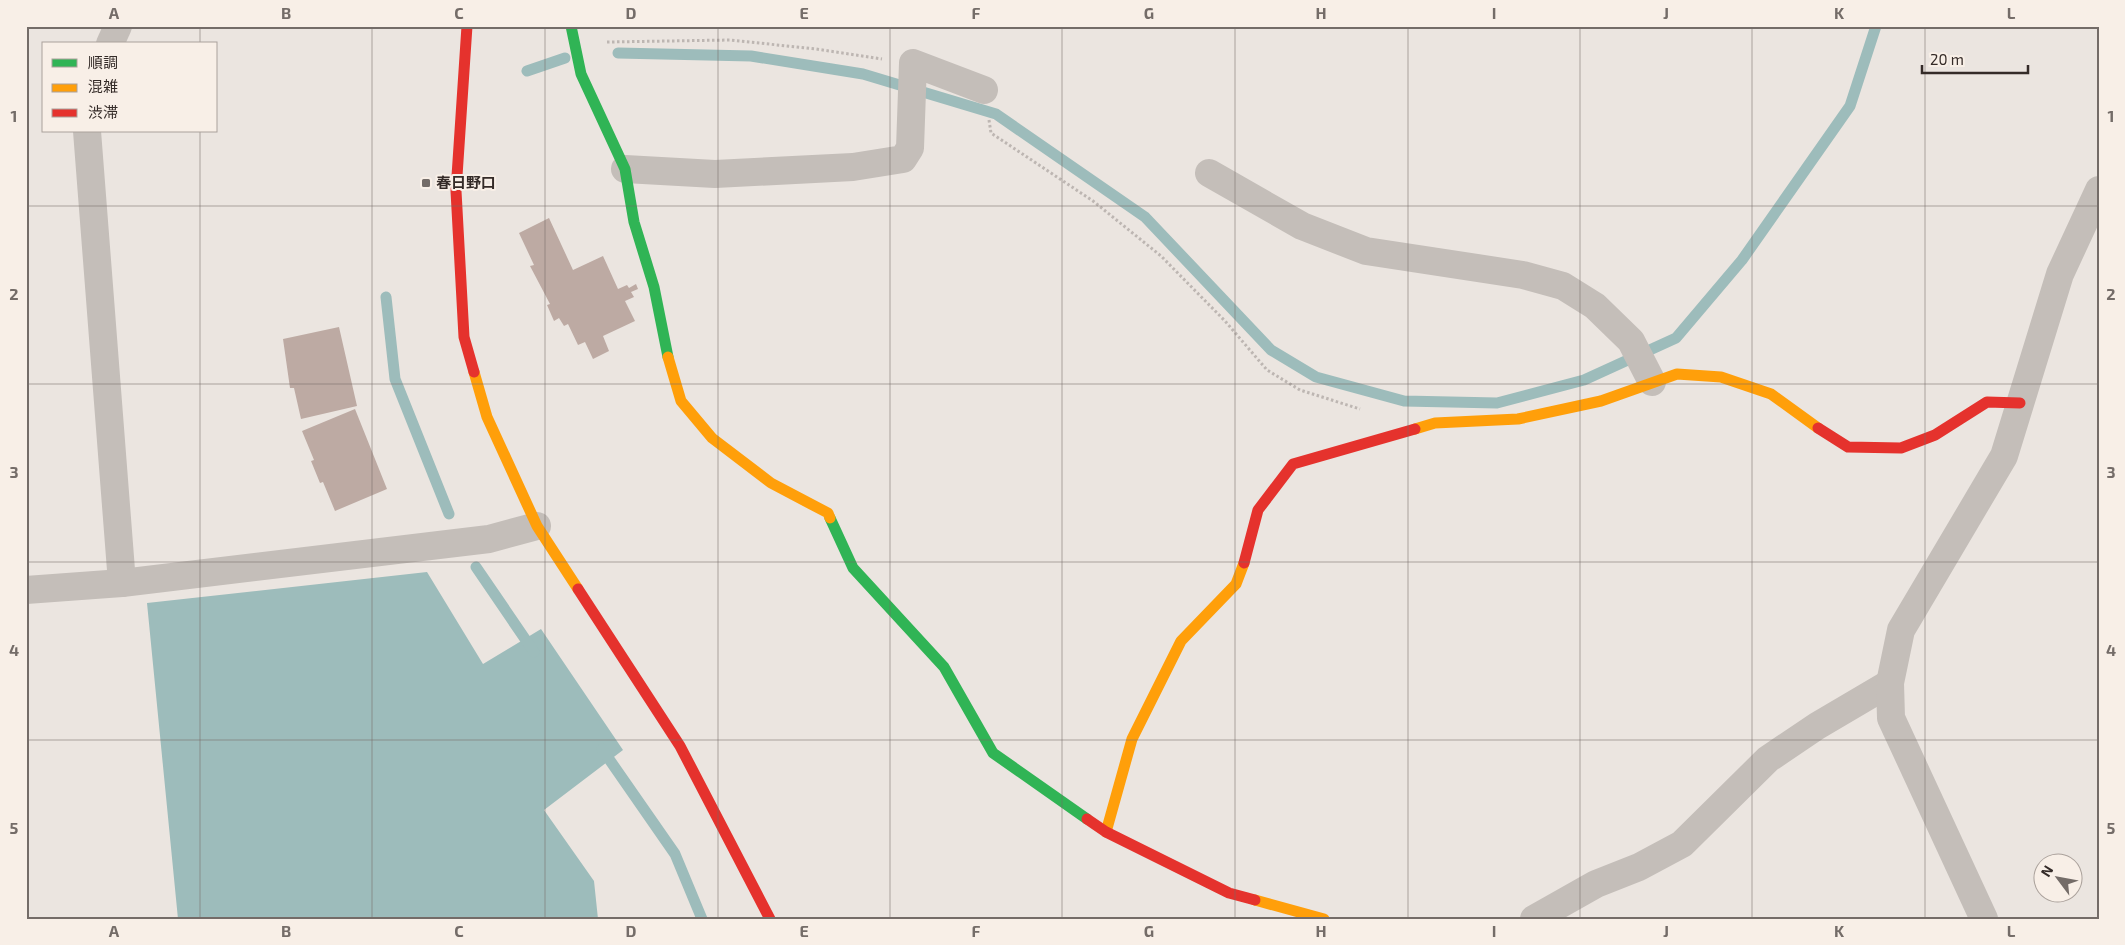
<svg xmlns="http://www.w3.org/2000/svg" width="2125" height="945" font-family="'Exo 2','Noto Sans JP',sans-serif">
	<rect width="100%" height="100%" fill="#ebe5e0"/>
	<path fill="#9dbcbb" d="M427,572L483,664L541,629L623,750L544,810L594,881L598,919H178L147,603Z"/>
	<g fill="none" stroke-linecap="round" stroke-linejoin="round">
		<g stroke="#9dbcbb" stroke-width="11">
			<path d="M618,53L751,56L863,74L996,114L1145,217L1271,350L1316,377L1404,401L1497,403L1584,380L1676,338L1742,260L1850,106L1876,26"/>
			<path d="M527,71L565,58"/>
			<path d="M386,297L395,379L449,514"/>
			<path d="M476,567L534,652"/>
			<path d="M602,749L675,854L702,919"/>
		</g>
	</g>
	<g fill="#bdaaa3">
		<path d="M549,218L573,270L603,256L618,289L627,285L629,288L636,284L638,289L631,292L634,297L625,301L635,321L603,336L609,351L593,359L585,342L578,345L568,324L564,326L559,318L554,321L547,305L550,304L530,266L534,265L519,233Z"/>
		<path d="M339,327L357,406L301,419L294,388H290L283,339Z"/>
		<path d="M355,409L387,489L335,511L323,482L320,483L311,461L314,460L302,431Z"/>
	</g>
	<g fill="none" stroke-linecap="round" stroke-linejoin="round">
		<g stroke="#bdb6b2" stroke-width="3" stroke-dasharray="2.5 2.5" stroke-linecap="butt">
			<path d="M607,42L730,40L816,49L882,59"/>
			<path d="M989,120L991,133L1093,201L1161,256L1225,321L1267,370L1300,390L1360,409"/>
		</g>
		<g stroke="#c4beb9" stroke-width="28">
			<path d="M110,44L118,26"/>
			<path d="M87,131L122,583"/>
			<path d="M625,169L715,174L853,167L903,159L910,148L913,63L984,90"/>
			<path d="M1209,173L1302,226L1366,251L1523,275L1563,286L1595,306L1631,341L1652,382"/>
			<path d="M26,590L122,583L489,539L537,526"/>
			<path d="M1534,919L1596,884L1639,867L1682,844L1768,759L1817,726L1890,683"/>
			<path d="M1984,919L1891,718L1890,683L1901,630L2004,456L2060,274L2099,190"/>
		</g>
		<g stroke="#30b455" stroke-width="11">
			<path d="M571,26L581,74L625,169L634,222L654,287L668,357"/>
			<path d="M830,518L853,568L944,667L993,753L1087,819"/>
		</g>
		<g stroke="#ff9f0a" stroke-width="11">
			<path d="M668,357L681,401L712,438L771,483L828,513L830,518"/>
			<path d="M474,372L487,417L537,526L578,589"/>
			<path d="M1415,429L1435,423L1518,419L1601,401L1677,374L1721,377L1771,394L1818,428"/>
			<path d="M1106,832L1132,739L1181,641L1236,584L1244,563"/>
			<path d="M1255,900L1324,919"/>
		</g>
		<g stroke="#e5322d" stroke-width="11">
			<path d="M467,26L456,191L464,337L474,372"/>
			<path d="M1818,428L1848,447L1901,448L1935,435L1987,402L2020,403"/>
			<path d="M1244,563L1258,510L1293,464L1415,429"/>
			<path d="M578,589L680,746L770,919"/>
			<path d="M1087,819L1106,832L1229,893L1255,900"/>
		</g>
	</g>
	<path fill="none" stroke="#746c68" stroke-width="1" stroke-opacity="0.55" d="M200,26V44M372,26V919M545,26V919M718,26V919M890,26V919M1062,26V919M1235,26V919M1408,26V919M1580,26V919M1752,26V919M1925,26V919M200,131V919M26,206H2099M26,384H2099M26,562H2099M26,740H2099"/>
	<rect fill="#746c68" stroke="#f8efe7" stroke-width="2" x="421" y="178" width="10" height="10" rx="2.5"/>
	<g text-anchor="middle" stroke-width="4" stroke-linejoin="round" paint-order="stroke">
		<g font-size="15" font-weight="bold" fill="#342b28" stroke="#f8efe7" text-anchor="start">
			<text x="436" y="188">春日野口</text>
		</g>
	</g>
	<rect width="2125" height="945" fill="none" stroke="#f8efe7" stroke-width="55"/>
	<rect x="42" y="42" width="175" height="90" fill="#f8efe7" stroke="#aaa19b"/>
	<rect x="52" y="59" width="25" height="8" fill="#30b455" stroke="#aaa19b"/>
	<text x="88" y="68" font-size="15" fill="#342b28">順調</text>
	<rect x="52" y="84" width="25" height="8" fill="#ff9f0a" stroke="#aaa19b"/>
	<text x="88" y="92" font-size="15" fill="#342b28">混雑</text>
	<rect x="52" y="109" width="25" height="8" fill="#e5322d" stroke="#aaa19b"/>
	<text x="88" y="118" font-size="15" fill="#342b28">渋滞</text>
	<g transform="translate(2058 878) rotate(302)"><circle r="24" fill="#f8efe7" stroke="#aaa19b"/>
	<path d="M0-4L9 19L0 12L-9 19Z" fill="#746c68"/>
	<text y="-8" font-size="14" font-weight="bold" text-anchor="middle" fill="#342b28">N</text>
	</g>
	<path d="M1922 65v8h106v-8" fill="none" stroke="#342b28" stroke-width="2.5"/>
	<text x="1930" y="65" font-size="15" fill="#342b28" stroke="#f8efe7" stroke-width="4" paint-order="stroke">20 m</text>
	<rect x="28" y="28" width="2070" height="890" fill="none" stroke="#746c68" stroke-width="2"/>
	<g font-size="16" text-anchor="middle" font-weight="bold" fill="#746c68">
		<text x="114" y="19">A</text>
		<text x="286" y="19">B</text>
		<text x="459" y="19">C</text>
		<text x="631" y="19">D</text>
		<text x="804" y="19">E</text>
		<text x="976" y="19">F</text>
		<text x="1149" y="19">G</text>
		<text x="1321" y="19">H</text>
		<text x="1494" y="19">I</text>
		<text x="1666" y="19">J</text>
		<text x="1839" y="19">K</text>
		<text x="2011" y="19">L</text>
		<text x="14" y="122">1</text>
		<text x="2111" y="122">1</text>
		<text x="14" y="300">2</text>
		<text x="2111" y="300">2</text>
		<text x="14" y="478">3</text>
		<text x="2111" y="478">3</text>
		<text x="14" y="656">4</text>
		<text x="2111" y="656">4</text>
		<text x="14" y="834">5</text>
		<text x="2111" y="834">5</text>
		<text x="114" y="937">A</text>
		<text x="286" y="937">B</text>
		<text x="459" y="937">C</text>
		<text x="631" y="937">D</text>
		<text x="804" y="937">E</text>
		<text x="976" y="937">F</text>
		<text x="1149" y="937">G</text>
		<text x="1321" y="937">H</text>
		<text x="1494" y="937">I</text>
		<text x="1666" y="937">J</text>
		<text x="1839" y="937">K</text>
		<text x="2011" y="937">L</text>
	</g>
</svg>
